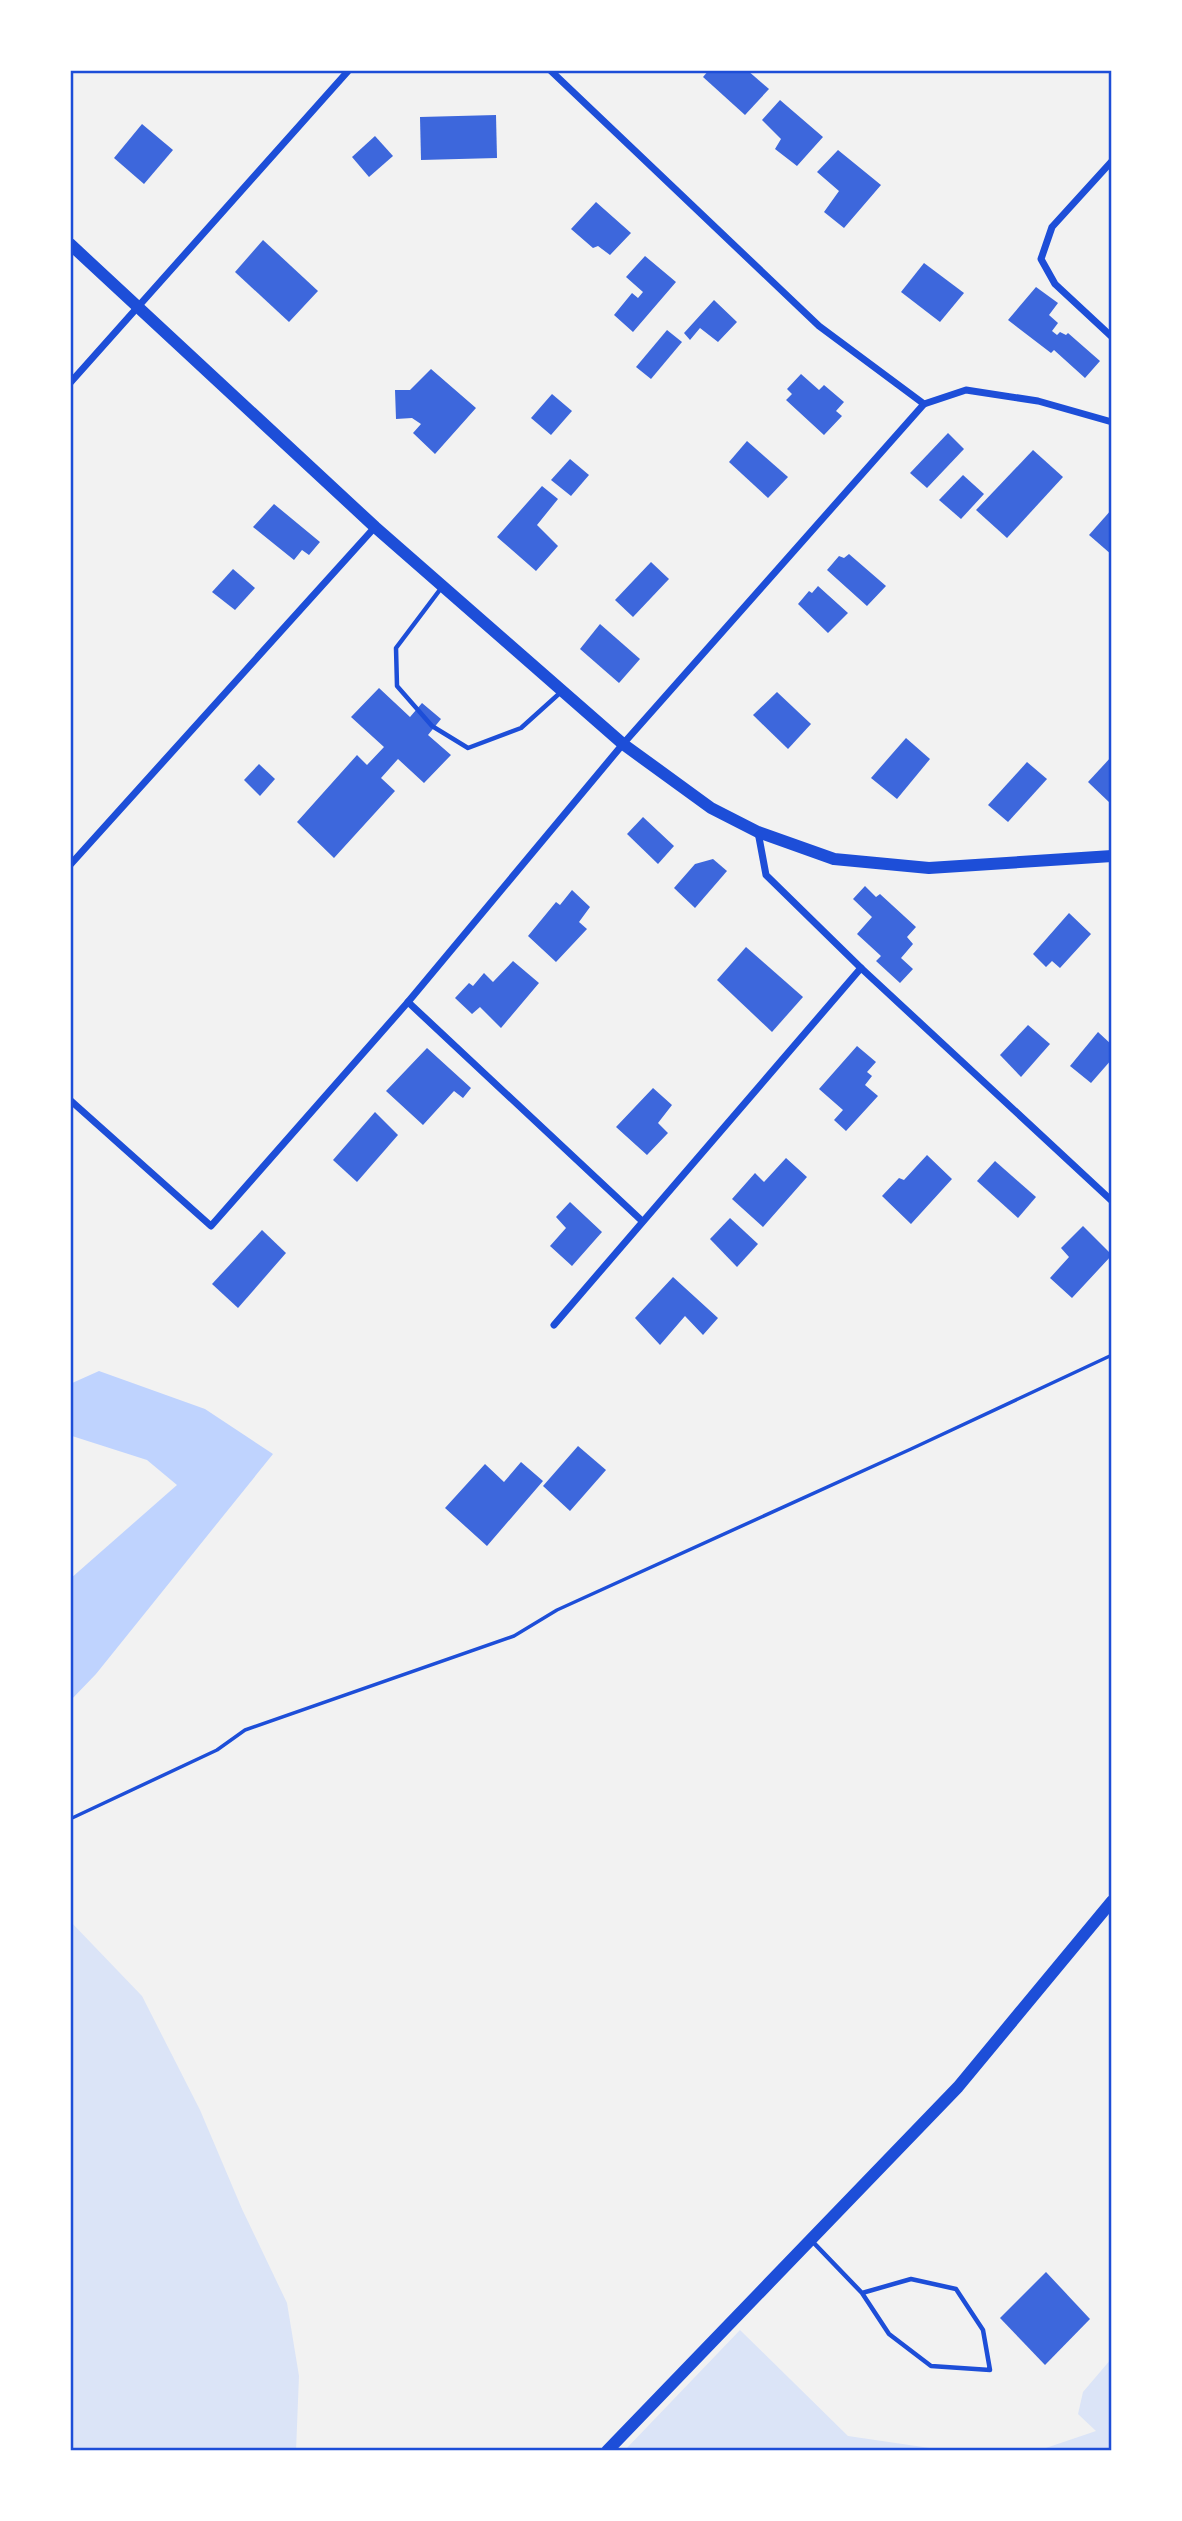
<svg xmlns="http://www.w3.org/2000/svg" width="1182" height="2521" font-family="Ubuntu,sans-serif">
	<rect width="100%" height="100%" fill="#f2f2f2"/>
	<g fill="#dbe4f7">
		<path d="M70,1921L142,1996L200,2110L242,2209L287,2303L299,2376L296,2451H70Z"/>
		<path d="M740,2330L848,2436L950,2451H624Z"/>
		<path d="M1112,2358V2451H1037L1096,2431L1078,2414L1083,2392Z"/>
	</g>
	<path fill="#bfd3fe" d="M99,1371L205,1409L273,1454L96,1674L70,1701V1579L177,1485L147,1460L72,1436L70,1434V1384Z"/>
	<g fill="#3d67dc">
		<path d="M709,70H747L769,89L745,115L703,77Z"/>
		<path d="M780,100L823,137L797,166L775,149L781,139L762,120Z"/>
		<path d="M496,115L497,158L421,160L420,117Z"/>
		<path d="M142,124L173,150L144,184L114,158Z"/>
		<path d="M375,136L393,156L369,177L352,157Z"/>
		<path d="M838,150L881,185L844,228L824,212L839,191L817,172Z"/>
		<path d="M596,202L631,233L610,255L598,246L593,248L571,229Z"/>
		<path d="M263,240L318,291L289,322L235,272Z"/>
		<path d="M645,256L676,282L633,332L614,315L632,293L638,298L643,292L626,277Z"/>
		<path d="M924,263L964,293L940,322L901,292Z"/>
		<path d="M1036,287L1058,303L1049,315L1058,323L1052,331L1057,335L1060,332L1066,335L1068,333L1100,361L1085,378L1054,350L1051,353L1008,320Z"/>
		<path d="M714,300L737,322L718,342L700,328L690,340L684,333Z"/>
		<path d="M667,330L682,342L651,379L636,367Z"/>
		<path d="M431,369L476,408L435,454L413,433L421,424L412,418L396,419L395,390H410Z"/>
		<path d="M801,374L819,390L824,385L844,402L836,411L842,416L824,435L786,400L792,394L787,389Z"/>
		<path d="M552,394L572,411L551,435L531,418Z"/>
		<path d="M948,433L964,449L927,488L910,473Z"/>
		<path d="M747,441L788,477L768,498L729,462Z"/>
		<path d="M1033,450L1063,477L1007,538L976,510Z"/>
		<path d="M570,459L589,475L571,496L551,480Z"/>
		<path d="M963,475L984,494L961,519L939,500Z"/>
		<path d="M542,486L558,499L537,525L558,546L536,571L497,537Z"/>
		<path d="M274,504L320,542L309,555L302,550L294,560L253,527Z"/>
		<path d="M1112,509V555L1089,535Z"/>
		<path d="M849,554L886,586L867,606L827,570L839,556L844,558Z"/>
		<path d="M651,562L669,579L633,617L615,600Z"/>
		<path d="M233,569L255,588L235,610L212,592Z"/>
		<path d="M818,586L848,613L828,633L798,604L809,591L812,593Z"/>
		<path d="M600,624L640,659L619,683L580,649Z"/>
		<path d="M379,688L410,717L422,703L441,719L428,735L451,755L424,783L398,759L381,778L395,791L334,858L297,822L357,755L367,765L384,747L351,717Z"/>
		<path d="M777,692L811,724L788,749L753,715Z"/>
		<path d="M906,738L930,759L897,799L871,778Z"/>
		<path d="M1112,756V803L1111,804L1088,782Z"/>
		<path d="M1027,762L1047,779L1008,822L988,805Z"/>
		<path d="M259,764L275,779L260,796L244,780Z"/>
		<path d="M643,817L674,846L658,864L627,834Z"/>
		<path d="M713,859L727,871L695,908L674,888L695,864Z"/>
		<path d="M865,886L876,897L880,894L916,927L907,937L913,944L901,958L913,969L900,983L876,961L881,956L857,934L872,917L853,899Z"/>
		<path d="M572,890L590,907L579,922L587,929L556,962L528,936L556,902L560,905Z"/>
		<path d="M1069,913L1091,934L1060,968L1052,961L1046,967L1033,954Z"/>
		<path d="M746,947L803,997L772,1032L717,980Z"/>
		<path d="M513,961L539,983L501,1028L480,1007L472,1014L455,998L469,983L473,986L484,973L493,982Z"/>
		<path d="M1028,1025L1050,1044L1021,1077L1000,1055Z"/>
		<path d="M1098,1032L1112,1045V1059L1091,1083L1070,1066Z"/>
		<path d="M857,1046L876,1062L867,1072L872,1076L865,1085L878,1096L846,1131L834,1120L843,1110L819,1089Z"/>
		<path d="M427,1048L471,1088L463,1098L454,1091L423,1125L386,1091Z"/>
		<path d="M653,1088L672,1105L658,1123L668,1133L647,1155L616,1127Z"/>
		<path d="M375,1112L398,1135L357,1182L333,1160Z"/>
		<path d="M927,1155L952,1179L911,1224L882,1196L899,1178L904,1180Z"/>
		<path d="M786,1158L807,1177L763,1227L732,1199L755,1173L764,1182Z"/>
		<path d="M995,1161L1036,1197L1018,1218L977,1181Z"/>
		<path d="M570,1202L602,1232L572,1266L550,1246L566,1228L556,1217Z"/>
		<path d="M730,1218L758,1244L737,1267L710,1239Z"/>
		<path d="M1083,1226L1112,1255L1072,1298L1050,1278L1069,1257L1061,1248Z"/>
		<path d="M262,1230L286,1253L238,1308L212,1284Z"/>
		<path d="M673,1277L718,1318L703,1335L685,1316L660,1345L635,1318Z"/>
		<path d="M578,1446L606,1470L570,1511L543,1486Z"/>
		<path d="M521,1462L543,1481L487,1546L445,1508L485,1464L504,1482Z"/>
		<path d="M1046,2272L1090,2319L1045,2365L1000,2318Z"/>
	</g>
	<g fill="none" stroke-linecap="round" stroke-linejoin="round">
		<path stroke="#1d4ed8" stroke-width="3.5" d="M70,1819L217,1750L245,1730L514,1636L557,1610L911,1449L1112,1355"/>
		<g stroke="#1d4ed8" stroke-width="4.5">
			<path d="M442,587L396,648L397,686L432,726L468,748L521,728L561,692"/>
			<path d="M811,2240L862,2293L889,2334L931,2366L990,2370L983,2330L956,2289L911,2279L862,2293"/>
		</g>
		<g stroke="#1d4ed8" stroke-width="7">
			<path d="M550,70L819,326L924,404L966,390L1038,401L1112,422"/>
			<path d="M1112,161L1052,227L1041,259L1055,284L1112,337"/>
			<path d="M70,383L349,70"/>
			<path d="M758,832L766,875L861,968L1112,1201"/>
			<path d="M70,865L375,527"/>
			<path d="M408,1002L641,1220"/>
			<path d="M70,1100L211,1226L408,1002L623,744L924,404"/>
			<path d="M554,1325L861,968"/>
		</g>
		<g stroke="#1d4ed8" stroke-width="12">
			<path d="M70,244L375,527L623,744L711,808L758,832L834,859L929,868L1112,856"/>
			<path d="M607,2451L958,2087L1112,1901"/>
		</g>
	</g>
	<rect width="1182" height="2521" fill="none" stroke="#ffffff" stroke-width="144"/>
	<rect x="72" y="72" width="1038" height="2377" fill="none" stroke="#1d4ed8" stroke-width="2.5"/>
</svg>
